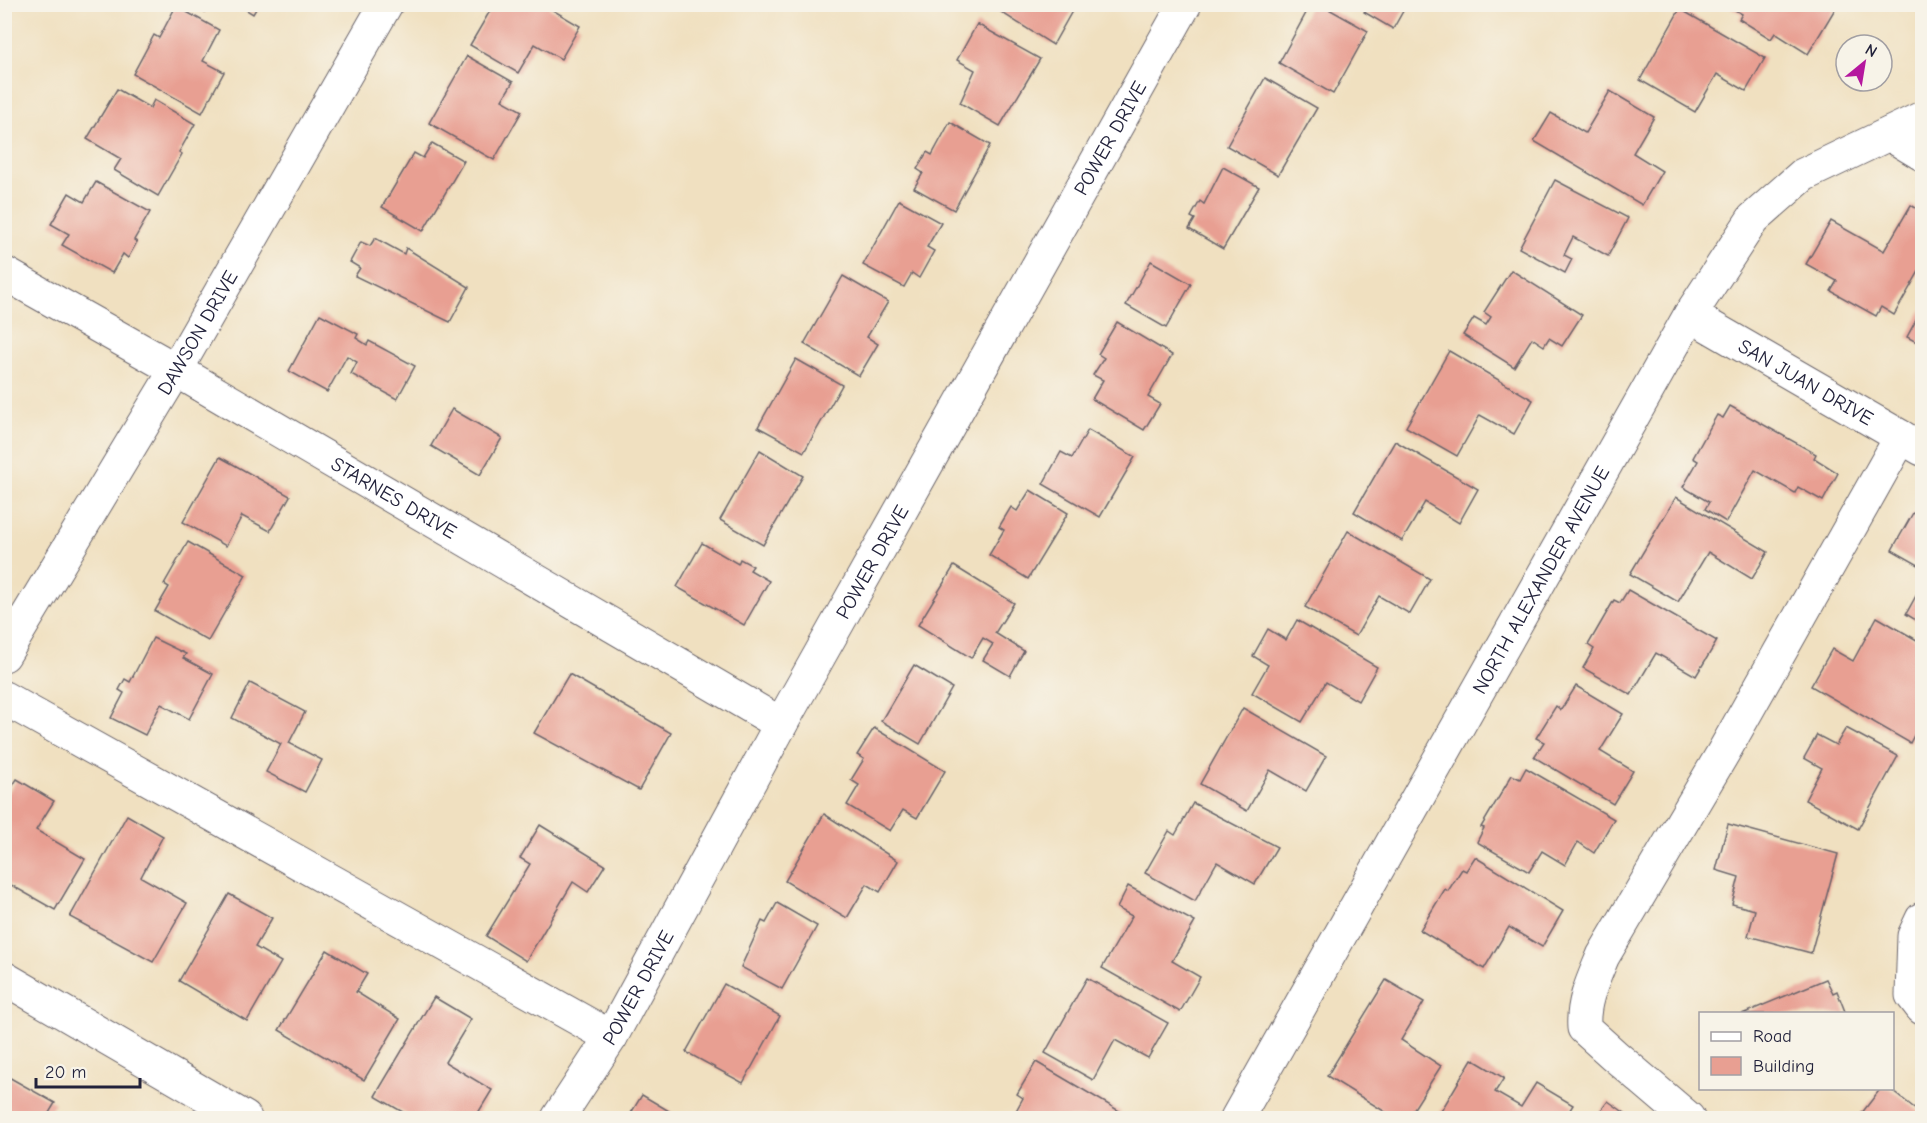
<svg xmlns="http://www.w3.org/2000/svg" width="1927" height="1123" font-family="'Comic Neue',sans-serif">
	<rect width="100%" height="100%" fill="#f7f3e8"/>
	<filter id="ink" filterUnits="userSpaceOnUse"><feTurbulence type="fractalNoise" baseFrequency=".0167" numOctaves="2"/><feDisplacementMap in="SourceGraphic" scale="12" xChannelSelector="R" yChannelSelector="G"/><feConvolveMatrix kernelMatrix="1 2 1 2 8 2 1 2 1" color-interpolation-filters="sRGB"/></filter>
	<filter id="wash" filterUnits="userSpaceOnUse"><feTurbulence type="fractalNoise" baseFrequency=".008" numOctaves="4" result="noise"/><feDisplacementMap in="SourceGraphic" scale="24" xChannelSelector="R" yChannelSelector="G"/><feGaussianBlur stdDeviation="1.35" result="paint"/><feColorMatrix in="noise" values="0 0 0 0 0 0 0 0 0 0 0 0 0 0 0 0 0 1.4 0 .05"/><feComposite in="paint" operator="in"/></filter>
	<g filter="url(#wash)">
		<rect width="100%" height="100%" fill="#f0e0c0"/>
		<g id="blocks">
			<g fill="#e89f92">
				<path d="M193,4H209L205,12Z"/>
				<path d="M237,4H259L253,14Z"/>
				<path d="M494,4H551L549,8L580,26L561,59L535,44L518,73L470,45Z"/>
				<path d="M994,4H1076L1053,45L993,7Z"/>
				<path d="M1311,4H1320L1368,31L1333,94L1279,63Z"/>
				<path d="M1369,4H1407L1393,29L1364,12Z"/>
				<path d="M1732,4H1838L1808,54L1775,33L1771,39L1739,19L1742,14L1730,7Z"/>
				<path d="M176,6L219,30L203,61L224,72L202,113L133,74L154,35L159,38Z"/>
				<path d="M1680,9L1765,58L1746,91L1717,74L1695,112L1640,80Z"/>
				<path d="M977,24L1040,59L1000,126L960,103L975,70L957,60Z"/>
				<path d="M467,56L513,82L502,100L522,111L494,160L429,123Z"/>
				<path d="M1265,78L1317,108L1278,175L1227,146Z"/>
				<path d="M117,89L150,108L154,100L195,124L179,152L182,154L158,196L114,170L121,159L87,139Z"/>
				<path d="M1610,91L1654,117L1633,153L1662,171L1642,205L1534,141L1551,113L1585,133Z"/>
				<path d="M950,122L990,145L954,210L914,188L923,173L917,169L927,152L932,155Z"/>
				<path d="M432,143L464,161L423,231L382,207L414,153L423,158Z"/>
				<path d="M1223,167L1259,187L1223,249L1189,229L1195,219L1191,217L1200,201L1204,204Z"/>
				<path d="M1555,180L1628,218L1608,256L1573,237L1564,255L1572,259L1565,273L1519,248Z"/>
				<path d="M96,182L150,212L134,240L137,242L128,258L123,254L112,273L62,245L69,234L51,224L69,193L84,202Z"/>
				<path d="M899,200L941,223L927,247L934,251L919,278L912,273L904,287L863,265Z"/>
				<path d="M1911,205L1922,212V266L1894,315L1881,307L1876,316L1831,291L1837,281L1806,264L1831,221L1884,251Z"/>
				<path d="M375,238L404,254L406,248L469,287L450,322L355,276L360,268L350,262L361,242L370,246Z"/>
				<path d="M1151,261L1191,284L1166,328L1126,305Z"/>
				<path d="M1511,270L1582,315L1562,346L1549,338L1544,346L1532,338L1514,367L1463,335L1474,318L1486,325L1491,317L1484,312Z"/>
				<path d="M843,276L888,302L867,337L878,344L859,376L804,344Z"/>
				<path d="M1922,309V345L1907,337Z"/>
				<path d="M320,314L358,334L356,338L367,345L369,341L415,366L397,399L351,374L357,362L347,356L327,392L289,371Z"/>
				<path d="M1117,322L1172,355L1148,397L1160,404L1144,430L1092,399L1103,380L1093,375L1104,358L1098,354Z"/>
				<path d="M1449,351L1533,400L1514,434L1480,415L1457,456L1406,427Z"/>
				<path d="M796,359L842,385L804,452L758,427Z"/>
				<path d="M1730,406L1816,454L1814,458L1838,473L1823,501L1798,487L1795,493L1755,470L1726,522L1705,509L1709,502L1683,487L1698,461L1693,458L1717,415L1723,418Z"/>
				<path d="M452,409L502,438L480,475L431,446Z"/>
				<path d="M1088,430L1135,457L1100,517L1043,484L1061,452L1072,458Z"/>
				<path d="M1395,441L1478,489L1459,523L1425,502L1402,541L1354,512Z"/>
				<path d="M760,450L803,476L763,545L720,520Z"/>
				<path d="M220,457L290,496L270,531L242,516L226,546L183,522Z"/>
				<path d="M1030,490L1068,513L1028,579L989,555L1004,530L999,527L1011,507L1017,511Z"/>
				<path d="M1676,497L1768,552L1752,579L1708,552L1678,602L1630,574Z"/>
				<path d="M1913,513L1922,519V567L1892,550Z"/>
				<path d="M1348,531L1430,579L1410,614L1379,596L1356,636L1305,607Z"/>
				<path d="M188,542L246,575L208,641L155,611L169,587L164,584Z"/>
				<path d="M702,543L738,564L740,559L753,566L750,570L769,581L744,625L677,587Z"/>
				<path d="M954,566L1014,603L995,633L1024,651L1010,676L983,660L993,644L983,638L971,658L918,625Z"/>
				<path d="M1922,585V624L1906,614Z"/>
				<path d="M1628,590L1717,641L1696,676L1656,653L1631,695L1583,668L1594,649L1588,645L1614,600L1620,603Z"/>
				<path d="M1877,617L1922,643V720L1910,743L1811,686L1832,649L1853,661Z"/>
				<path d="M1297,620L1377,667L1358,701L1326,682L1302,722L1252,693L1268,665L1253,656L1268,629L1286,640Z"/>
				<path d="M153,638L186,654L183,658L213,674L189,719L161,704L145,735L111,718L124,693L119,690L125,679L130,682Z"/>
				<path d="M914,665L952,688L920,744L881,721Z"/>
				<path d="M569,674L671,733L639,790L534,733Z"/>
				<path d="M250,683L305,712L289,743L322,760L305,792L266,772L281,744L232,718Z"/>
				<path d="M1576,686L1623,714L1600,751L1633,771L1613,804L1534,757L1544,742L1536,738L1556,706L1561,710Z"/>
				<path d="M1243,708L1326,756L1306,791L1270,770L1247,811L1200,784Z"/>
				<path d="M874,728L945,771L917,818L903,810L890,831L847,805L859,785L851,780L864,759L857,755Z"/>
				<path d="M1846,728L1898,756L1858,829L1805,800L1822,768L1804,758L1817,735L1836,745Z"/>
				<path d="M1526,768L1614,819L1594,853L1578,842L1565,865L1542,851L1529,872L1477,842L1484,828L1481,827L1512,775L1520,779Z"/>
				<path d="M17,779L54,801L36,830L85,859L55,910L4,881V799Z"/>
				<path d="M1193,803L1277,847L1255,884L1217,862L1195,901L1145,873L1169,831L1175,835Z"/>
				<path d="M824,814L898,861L880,892L867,884L847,918L785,881Z"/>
				<path d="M127,815L163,836L141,877L187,903L153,962L70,917Z"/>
				<path d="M1728,824L1838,854L1811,953L1748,936L1755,910L1732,904L1739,877L1716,870Z"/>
				<path d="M540,825L605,865L588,892L573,882L526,961L486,936L530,864L520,858Z"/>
				<path d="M1475,857L1563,911L1542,947L1509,927L1484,969L1420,930L1445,889L1448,891L1462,869L1466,871Z"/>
				<path d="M1128,886L1195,922L1172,961L1200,977L1180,1012L1102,968L1132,916L1117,908Z"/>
				<path d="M229,894L272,918L255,947L281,962L247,1021L179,981Z"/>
				<path d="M777,903L817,926L782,989L741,967L762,921L766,923Z"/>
				<path d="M327,950L367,974L356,992L400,1019L364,1080L279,1030Z"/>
				<path d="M1087,978L1168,1023L1148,1058L1115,1040L1093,1080L1045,1053Z"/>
				<path d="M1826,979L1833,993L1837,991L1846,1014H1742Z"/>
				<path d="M1386,980L1424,1002L1401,1040L1441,1066L1408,1118H1395L1327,1076Z"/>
				<path d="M724,984L780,1016L743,1083L686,1052Z"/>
				<path d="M434,997L471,1019L445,1062L492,1090L475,1118H413L375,1096Z"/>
				<path d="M1472,1059L1504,1078L1495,1092L1521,1107L1536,1083L1573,1105L1565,1118H1437Z"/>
				<path d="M1036,1062L1121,1112L1117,1118H1012L1023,1098L1017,1094Z"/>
				<path d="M5,1075L55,1103L46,1118H5Z"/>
				<path d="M1881,1088H1889L1922,1114V1118H1858Z"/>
				<path d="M642,1095L679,1117L678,1118H628Z"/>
				<path d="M1608,1101L1632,1118H1595Z"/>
			</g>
		</g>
	</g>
	<g filter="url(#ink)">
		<use href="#blocks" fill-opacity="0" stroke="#6a646a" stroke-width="1.5"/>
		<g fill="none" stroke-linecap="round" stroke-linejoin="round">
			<defs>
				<g id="minor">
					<path d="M1889,134L1922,154"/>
					<path id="s1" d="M4,273L176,370L781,724"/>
					<path id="s2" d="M1690,315L1922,449"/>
					<path id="s3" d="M4,655L176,370L386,4"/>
					<path d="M4,698L611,1037"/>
					<path d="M1922,919L1914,936L1912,995L1922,1008"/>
					<path d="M4,978L245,1118"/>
					<path id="s4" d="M558,1118L611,1037L781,724L1185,4"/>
					<path id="s5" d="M1237,1118L1690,315L1753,219L1803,175L1922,118"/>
					<path d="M1688,1118L1614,1055L1584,1028C1582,1002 1593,980 1603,956L1723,753L1901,437"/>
				</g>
			</defs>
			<use href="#minor" stroke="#6a646a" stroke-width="35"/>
			<use href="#minor" stroke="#fff" stroke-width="33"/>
		</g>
	</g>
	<g text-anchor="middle" stroke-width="6" stroke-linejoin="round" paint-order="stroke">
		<g font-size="20" fill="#22223b" stroke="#f7f3e8">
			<text dy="7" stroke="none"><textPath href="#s4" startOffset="1125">POWER DRIVE</textPath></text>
			<text dy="7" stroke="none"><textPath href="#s3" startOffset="376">DAWSON DRIVE</textPath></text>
			<text dy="7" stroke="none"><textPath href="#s2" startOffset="134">SAN JUAN DRIVE</textPath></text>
			<text dy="7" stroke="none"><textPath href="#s1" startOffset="450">STARNES DRIVE</textPath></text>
			<text dy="7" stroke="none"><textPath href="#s4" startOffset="639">POWER DRIVE</textPath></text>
			<text dy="7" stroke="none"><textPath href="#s5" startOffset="618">NORTH ALEXANDER AVENUE</textPath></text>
			<text dy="7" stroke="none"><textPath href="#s4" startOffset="153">POWER DRIVE</textPath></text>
		</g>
	</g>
	<rect width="1927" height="1123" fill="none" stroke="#f7f3e8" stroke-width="24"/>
	<rect x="1699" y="1012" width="195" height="78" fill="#f7f3e8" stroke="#a29fa3" stroke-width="1.5"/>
	<rect x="1711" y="1032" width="30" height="9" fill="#ffffff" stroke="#a29fa3" stroke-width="1.5"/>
	<text x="1753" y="1042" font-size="18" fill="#22223b">Road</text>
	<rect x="1711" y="1057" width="30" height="18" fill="#e89f92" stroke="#a29fa3" stroke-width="1.5"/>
	<text x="1753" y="1072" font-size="18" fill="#22223b">Building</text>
	<g transform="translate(1864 63) rotate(30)"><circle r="28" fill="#f7f3e8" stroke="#a29fa3" stroke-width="1.5"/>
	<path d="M0-4.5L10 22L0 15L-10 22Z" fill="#b5179e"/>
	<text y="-9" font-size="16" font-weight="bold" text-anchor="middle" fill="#22223b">N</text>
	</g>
	<path d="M36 1078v9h104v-9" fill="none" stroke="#22223b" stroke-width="3"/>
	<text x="45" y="1078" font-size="18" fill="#22223b" stroke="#f7f3e8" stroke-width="4.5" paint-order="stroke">20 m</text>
</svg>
